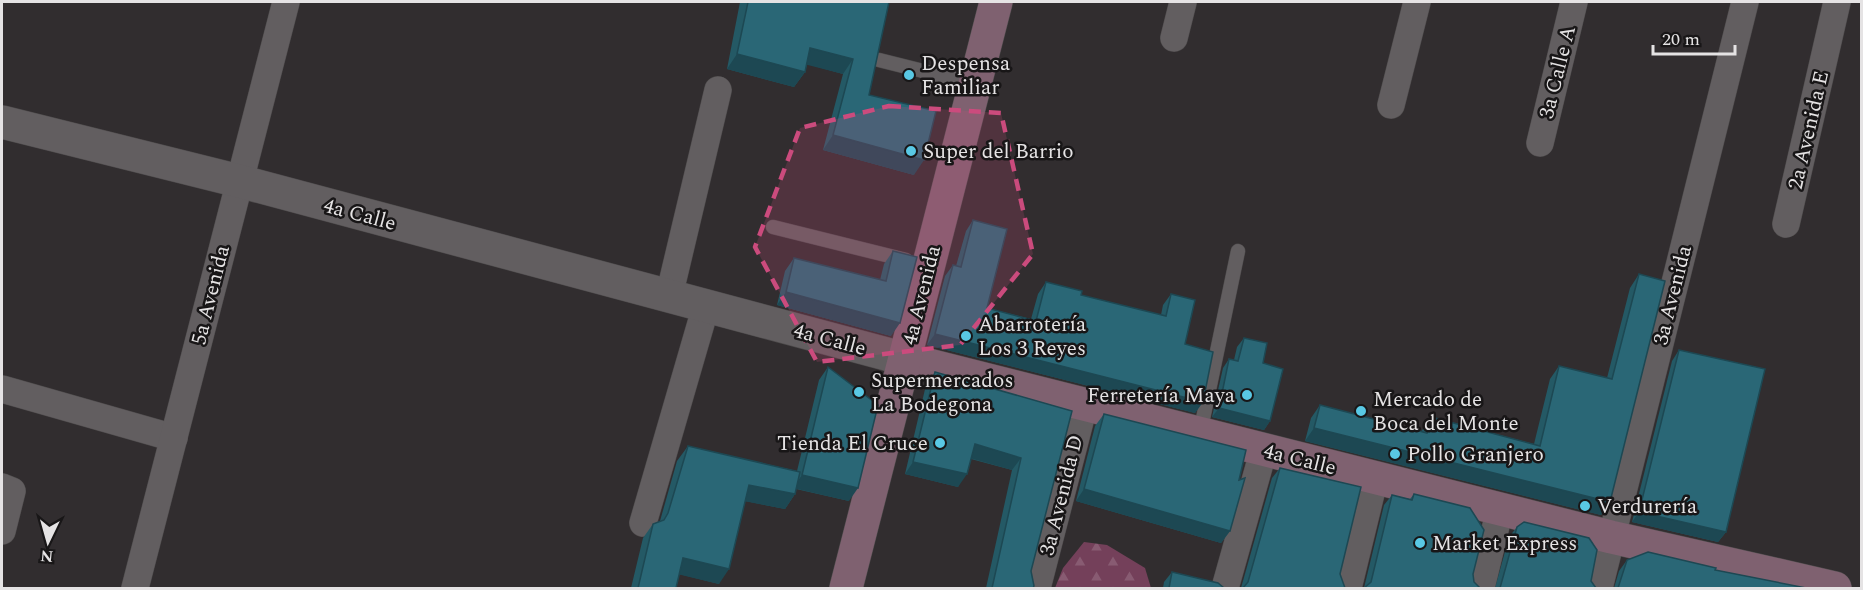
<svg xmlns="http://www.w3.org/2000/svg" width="1863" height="590" font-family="Spectral,serif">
	<defs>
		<pattern id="forest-firs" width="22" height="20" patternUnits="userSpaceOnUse" patternTransform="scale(1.5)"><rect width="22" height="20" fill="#74405a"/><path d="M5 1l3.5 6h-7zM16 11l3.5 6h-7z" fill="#885b72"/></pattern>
	</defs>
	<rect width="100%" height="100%" fill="#312d2f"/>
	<path fill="url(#forest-firs)" d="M1084,542L1107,545L1145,568L1151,588H1055L1063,568Z"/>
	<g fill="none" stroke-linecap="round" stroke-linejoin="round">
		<defs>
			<g id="service">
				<path d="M879,60L975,84"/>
				<path d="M773,227L906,260"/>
				<path d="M1200,433L1238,251"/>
			</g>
			<g id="minor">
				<path d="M1174,38L1183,2"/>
				<path d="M1391,105L1417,2"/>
				<path d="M1540,143L1574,2"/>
				<path d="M1786,224L1837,2"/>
				<path d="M669,296L718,90"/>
				<path d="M2,389L174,438"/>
				<path d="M2,487L12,491L2,531"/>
				<path d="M643,523L706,306"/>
				<path d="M135,588L286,2"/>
				<path d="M1037,588L1085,402"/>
				<path d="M1225,588L1264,449"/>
				<path d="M1348,588L1375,477"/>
				<path d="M1481,588L1500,509"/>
				<path d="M1599,588L1745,2"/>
			</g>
			<path id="tertiary" d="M2,122L239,181L905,359"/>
			<g id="secondary">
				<path d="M905,359L1611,537L1835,588"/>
				<path d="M846,588L996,2"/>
			</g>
		</defs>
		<use href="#service" stroke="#4e4b4c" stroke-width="15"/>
		<use href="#minor" stroke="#4e4b4c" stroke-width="28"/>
		<use href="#tertiary" stroke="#4e4b4c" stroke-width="34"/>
		<use href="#secondary" stroke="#4e4b4c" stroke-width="34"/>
		<use href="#service" stroke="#625e60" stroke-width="14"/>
		<use href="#minor" stroke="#625e60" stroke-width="27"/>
		<use href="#tertiary" stroke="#625e60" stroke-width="33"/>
		<use href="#secondary" stroke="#7f6170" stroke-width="33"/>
	</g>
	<g fill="#245965">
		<path d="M740,2H889L869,95L914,175L823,150L843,74L807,64L805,72L794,87L727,69Z"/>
		<path d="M973,220L987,308L1031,319L1038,294L1046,282L1081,295L1161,315L1163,305L1171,294L1185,344L1203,402L1195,413L927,345L945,276L953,265L956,266L966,231Z"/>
		<path d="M893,251L891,336L777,305L785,271L794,258L880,280L884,264Z"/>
		<path d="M1639,274L1610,502L1601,515L1305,441L1311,418L1320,405L1421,432L1431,417L1534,444L1550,379L1559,366L1607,378L1630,288Z"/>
		<path d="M1244,338L1263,363L1270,421L1264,430L1212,417L1223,368L1229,359L1234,360L1237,347Z"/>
		<path d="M1679,350L1726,532L1718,542L1632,522L1672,361Z"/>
		<path d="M828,367L849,501L796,489L795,494L785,509L745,501L719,584L679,574L676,588H631L643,538L653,524L660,521L677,461L688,446L797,471L819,380Z"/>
		<path d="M935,372L1072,411L1031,571L1033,588H986L1012,470L971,459L958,487L905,474L926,385Z"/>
		<path d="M1104,414L1239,480L1230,531L1221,543L1076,501L1095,426Z"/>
		<path d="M1280,468L1340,574L1345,588H1241L1272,478Z"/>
		<path d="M1414,494L1470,508L1364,588L1384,505L1392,495L1410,499Z"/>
		<path d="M1517,527L1591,581L1596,588H1495L1509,537Z"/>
		<path d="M1627,560L1715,570L1806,588H1614L1619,571Z"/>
		<path d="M1172,572L1224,588H1163L1164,582Z"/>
	</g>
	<g fill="#1d4853">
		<path d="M810,48L853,59L843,74L800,63Z"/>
		<path d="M737,54L805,72L794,87L727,69Z"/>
		<path d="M833,135L924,160L914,175L823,150Z"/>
		<path d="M786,292L900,323L891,336L777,305Z"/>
		<path d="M935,334L1203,402L1195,413L927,345Z"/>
		<path d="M1219,408L1270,421L1264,430L1212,417Z"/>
		<path d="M1314,428L1610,502L1601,515L1305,441Z"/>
		<path d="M975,444L1021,458L1012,470L966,457Z"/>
		<path d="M913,462L967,474L958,487L905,474Z"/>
		<path d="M802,475L858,488L849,501L793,488Z"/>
		<path d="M749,485L795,494L785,509L739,500Z"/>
		<path d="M1084,489L1230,531L1221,543L1076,501Z"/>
		<path d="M1639,512L1726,532L1718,542L1632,522Z"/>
		<path d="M683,558L729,569L719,584L673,573Z"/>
	</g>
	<g fill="#2a6776" stroke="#1d4853" stroke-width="1.5">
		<path d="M748,2H889L869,95L936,111L924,160L833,135L853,59L810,48L805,72L737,54Z"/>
		<path d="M973,220L1007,229L987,308L1036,321L1046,282L1082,291L1081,295L1166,316L1171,294L1195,300L1185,344L1213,352L1203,402L935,334L953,265L961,267Z"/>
		<path d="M893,251L917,257L900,323L786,292L794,258L886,281Z"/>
		<path d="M1639,274L1665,281L1610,502L1314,428L1320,405L1427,433L1431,417L1540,446L1559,366L1612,379Z"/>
		<path d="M1244,338L1267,343L1263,363L1283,369L1270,421L1219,408L1229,359L1238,361Z"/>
		<path d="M1679,350L1765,369L1726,532L1639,512Z"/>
		<path d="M828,367L878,405L858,488L802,475Z"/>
		<path d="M935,372L1072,411L1031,571L1034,586L1033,588H992L1021,458L975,444L967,474L913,462Z"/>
		<path d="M1104,414L1246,450L1239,480L1245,478L1230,531L1084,489Z"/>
		<path d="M688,446L800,472L795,494L749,485L729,569L683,558L676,588H638L653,524L664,520L668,513Z"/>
		<path d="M1280,468L1361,487L1340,574L1345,588H1243L1248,582Z"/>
		<path d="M1414,494L1470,508L1484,530L1473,574L1474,582L1480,588H1364L1371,582L1392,495L1412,500Z"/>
		<path d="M1524,522L1589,538L1597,550L1591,581L1596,588H1499H1500L1517,527Z"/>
		<path d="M1648,552L1716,568L1715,570L1806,588H1617H1618L1627,560Z"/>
		<path d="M1172,572L1218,583L1224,588H1169Z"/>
	</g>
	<path fill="#cb4b7d" fill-opacity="0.2" stroke="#cb4b7d" stroke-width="4.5" stroke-dasharray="12 8" stroke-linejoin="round" d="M889,106L1001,113L1033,254L960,345L817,362L755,247L800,128Z"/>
	<g fill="#59c8e4" stroke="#181617" stroke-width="2">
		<circle cx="909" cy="75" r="6"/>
		<circle cx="911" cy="151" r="6"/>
		<circle cx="966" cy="336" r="6"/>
		<circle cx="859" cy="392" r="6"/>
		<circle cx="1247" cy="395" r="6"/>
		<circle cx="1361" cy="411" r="6"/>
		<circle cx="940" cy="443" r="6"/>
		<circle cx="1395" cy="454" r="6"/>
		<circle cx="1585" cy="506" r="6"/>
		<circle cx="1420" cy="543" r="6"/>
	</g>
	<g text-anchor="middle" stroke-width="5" stroke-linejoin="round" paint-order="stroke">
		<g font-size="21" fill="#e5e3e4" stroke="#181617" text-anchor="start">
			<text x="921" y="70">Despensa<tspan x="921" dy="24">Familiar</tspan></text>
			<text x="923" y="158">Super del Barrio</text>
			<text x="978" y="331">Abarrotería<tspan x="978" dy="24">Los 3 Reyes</tspan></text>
			<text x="871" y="387">Supermercados<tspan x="871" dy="24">La Bodegona</tspan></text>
			<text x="1235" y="402" text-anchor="end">Ferretería Maya</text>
			<text x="1373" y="406">Mercado de<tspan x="1373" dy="24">Boca del Monte</tspan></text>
			<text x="928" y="450" text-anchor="end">Tienda El Cruce</text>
			<text x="1407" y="461">Pollo Granjero</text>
			<text x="1597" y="513">Verdurería</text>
			<text x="1432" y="550">Market Express</text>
		</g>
		<g font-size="21" fill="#e5e3e4" stroke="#181617">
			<text transform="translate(1557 72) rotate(-76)" y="7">3a Calle A</text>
			<text transform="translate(1808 130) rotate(-77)" y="7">2a Avenida E</text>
			<text transform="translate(360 214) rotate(15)" y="7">4a Calle</text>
			<text transform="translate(210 295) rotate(-76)" y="7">5a Avenida</text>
			<text transform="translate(921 295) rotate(-76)" y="7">4a Avenida</text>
			<text transform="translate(1672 295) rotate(-76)" y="7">3a Avenida</text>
			<text transform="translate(830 339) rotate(15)" y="7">4a Calle</text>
			<text transform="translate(1300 459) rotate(14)" y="7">4a Calle</text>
			<text transform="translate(1061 495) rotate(-76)" y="7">3a Avenida D</text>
		</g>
	</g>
	<rect width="1863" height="590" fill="none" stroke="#e5e3e4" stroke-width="6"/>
	<g transform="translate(48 542) rotate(185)" stroke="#181617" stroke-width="4.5" paint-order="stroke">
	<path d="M0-4.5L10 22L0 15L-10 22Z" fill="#e5e3e4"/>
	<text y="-9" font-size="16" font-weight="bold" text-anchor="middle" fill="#e5e3e4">N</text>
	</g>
	<path d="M1653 45v9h82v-9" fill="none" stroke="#e5e3e4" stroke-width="3"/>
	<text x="1662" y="45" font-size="18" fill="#e5e3e4" stroke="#181617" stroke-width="4.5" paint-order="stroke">20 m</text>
</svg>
